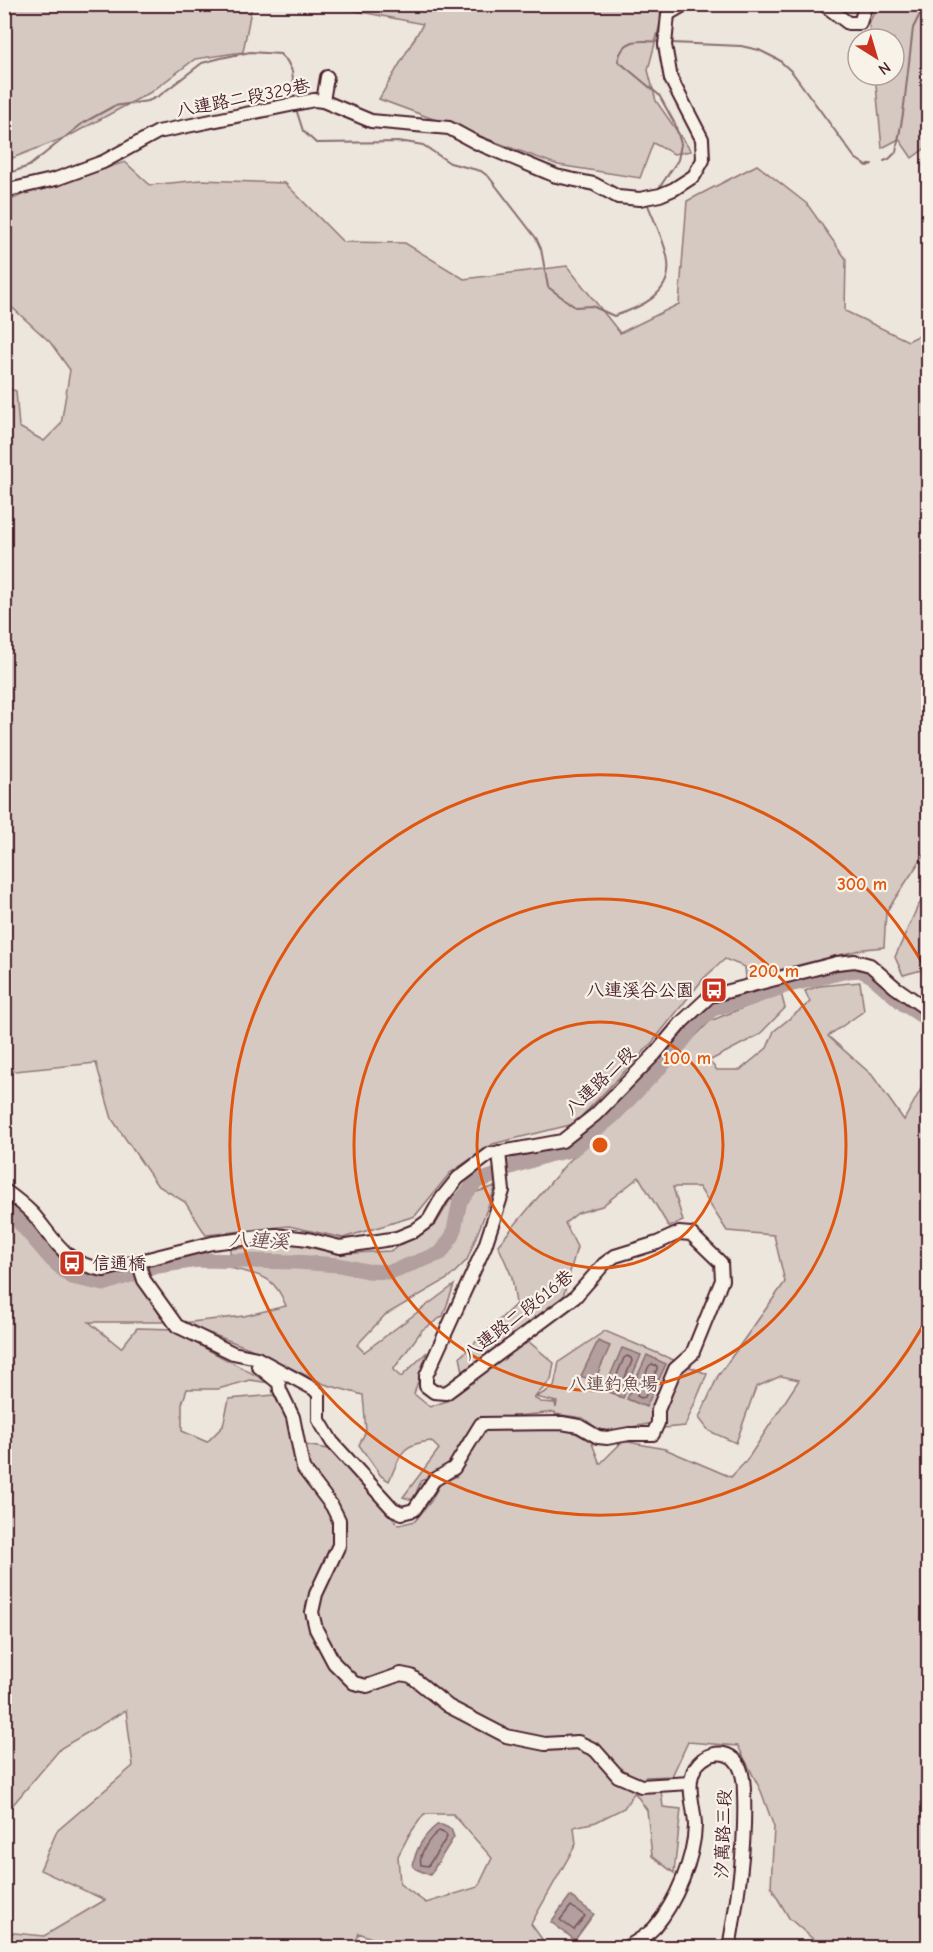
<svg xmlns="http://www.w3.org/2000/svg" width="933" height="1952" font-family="'Comic Neue','LXGW WenKai TC',sans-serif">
	<rect width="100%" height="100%" fill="#ece6dd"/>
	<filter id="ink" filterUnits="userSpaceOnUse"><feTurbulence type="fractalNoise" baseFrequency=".0167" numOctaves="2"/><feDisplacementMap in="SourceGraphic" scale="12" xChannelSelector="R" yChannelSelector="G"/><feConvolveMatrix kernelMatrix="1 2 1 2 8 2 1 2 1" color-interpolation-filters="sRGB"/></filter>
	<g filter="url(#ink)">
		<g fill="#d5c9c2" stroke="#907476" stroke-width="1.5" fill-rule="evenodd">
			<path d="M5,4H252V5L243,52L195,59L151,92L69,136L5,161Z"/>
			<path d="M326,5H665L648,70L656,101L691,151L674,154L653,143L640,178L558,165L379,99L423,24Z"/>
			<path d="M877,5H928V146L912,158L899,139L882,148L875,75H894V39H871L869,24Z"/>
			<path d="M125,162L150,185L201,180L285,183L343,242L405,243L464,279L567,266L620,333L679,304L687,201L757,165L807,204L846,259L845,311L908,341L928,331V849L886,912L884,947L864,949L746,978L745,967L725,959L704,978L650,1045L574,1124L493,1144L450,1173L415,1216L343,1238L289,1226L206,1235L185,1202L157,1185L112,1119L96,1063L5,1072V387L16,391L19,427L44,441L61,424L70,370L50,342L5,301L4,203L24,194Z"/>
			<path d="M928,893V946L922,970L903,975L895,957L918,906Z"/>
			<path d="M860,982L864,1011L828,1036L872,1075L904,1120L928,1076V1947H822L789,1918L771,1887L774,1827L761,1791L738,1746L688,1742L672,1776L645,1777L624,1808L596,1822L574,1827L576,1844L531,1924L542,1939L545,1947H383L379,1941L359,1933L354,1948L5,1947V1932L44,1936L105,1900L40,1870L57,1831L133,1766L126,1710L61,1748L5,1814V1216L57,1270L102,1290L139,1279L164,1322H89L121,1348L137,1328L175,1329L188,1339L270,1383L250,1380L218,1389H187L182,1404V1431L207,1442L223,1426L229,1399L274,1395L288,1422L294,1443L334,1450L399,1525L415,1521L431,1501L440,1484L457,1476L483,1430L562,1426L591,1441L600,1464L623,1441L665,1449L731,1477L747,1460L799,1380L781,1376L756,1387L736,1443L709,1431L699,1418L718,1376L785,1282L774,1235L727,1231L699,1187H673L683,1221L669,1227L639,1177L602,1206L578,1213L565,1223L577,1247L563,1297L463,1372L460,1357L516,1304L512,1277L498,1245L566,1164L614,1120L710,1021L781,993L785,1008L759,1035L709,1061L717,1070H740L767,1048L774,1031L810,1002L805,991L819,986ZM424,1814H453L492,1858L478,1887L426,1903L400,1884L398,1856L409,1835Z"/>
			<path d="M496,1186L467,1260L449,1278L385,1315L357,1345L364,1352L454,1285L443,1316L422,1330L393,1370L401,1377L427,1352L414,1394L430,1407L449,1400L507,1354L529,1342L554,1363L551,1380L534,1398L541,1402L555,1403L556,1408L557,1402L536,1397L554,1387L559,1362L605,1331L707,1374L685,1426L664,1428L648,1424L610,1431L598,1429L583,1418L555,1414V1412L478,1420L463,1439L448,1466L421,1481L413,1500L403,1497L439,1449L431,1441C400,1444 401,1455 389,1481L381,1476L359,1445L366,1431L363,1395L324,1384L249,1348L182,1323L244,1316L286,1306C274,1274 260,1276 231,1268L230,1249L297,1244L337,1254L390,1251L436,1224L450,1200Z"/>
			<path d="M661,1790L663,1807L681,1809L674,1873L652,1856L647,1810L635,1793Z"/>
		</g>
		<g fill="#b39f9d" stroke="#896c6f" stroke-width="1.5">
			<path d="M598,1341L610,1346L594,1382L581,1376Z"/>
			<path d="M622,1348L641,1355L623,1398L604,1390Z"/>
			<path d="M647,1355L666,1364L646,1407L627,1399Z"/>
			<path d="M437,1825H442L451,1829L454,1837L430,1875L416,1869L413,1866C415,1850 424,1835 437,1825Z"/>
			<path d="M570,1896L594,1914L575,1940L551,1922Z"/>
		</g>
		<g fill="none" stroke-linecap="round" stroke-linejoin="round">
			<g stroke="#745259" stroke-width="1.5">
				<path d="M627,1356L631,1358L632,1361L621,1387L617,1389L613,1384L624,1358Z"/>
				<path d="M652,1364L657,1366V1369L645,1397L641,1398L637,1396V1393L649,1366Z"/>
				<path d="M439,1831L446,1834L447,1837L428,1866L421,1865C418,1854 430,1837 439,1831Z"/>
				<path d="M571,1906L585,1916L574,1930L560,1920Z"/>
			</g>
			<g stroke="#896c6f" stroke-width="2">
				<path d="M671,43L741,46L759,50L779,60L792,72L855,158L867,166L872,164"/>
				<path d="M297,112L303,131L316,143L405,142L423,145L450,163L481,171L489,177L536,238L541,249L548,287L575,307L592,306L614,316C639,308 672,295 668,262C667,246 654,221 648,205L651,201"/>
				<path d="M884,161L889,159L896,152L903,114L913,28L925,4"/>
				<path d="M4,175L29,166L83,123L114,106L148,101L159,96L202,63L221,58L250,52L280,54L287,61L292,71L295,97"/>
				<path d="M657,191L678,160L681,144L675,124L659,95L618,61C623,36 642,41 662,42"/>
			</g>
			<g stroke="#b39f9d" stroke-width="15">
				<path d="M507,1168L548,1155L572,1150L612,1117L672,1055L696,1024L713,1009L749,999L785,986L848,971L860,970L872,976L905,1005L928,1020"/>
				<path d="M4,1206L12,1211L20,1223L52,1260L71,1277L104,1284L158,1266L198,1260L295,1262L339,1265L367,1271L390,1272L441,1253L453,1235L460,1201L476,1182L496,1175"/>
			</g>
			<defs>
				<g id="minor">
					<path d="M823,4L848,23H860L866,4"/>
					<path d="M323,101L327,77"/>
					<path d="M4,191L56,179L103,162L158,132L314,100L323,101L371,121L449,128L475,142L556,176L594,184L618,197L640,199L660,195L674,189L694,176L703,160L702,139L671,79L665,45L668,14L685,4"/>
					<path d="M4,1190C14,1197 24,1205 33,1214C56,1241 65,1264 104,1270L212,1243L275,1235L308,1239L340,1247L397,1238L414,1231L429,1220L441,1199L458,1178L490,1154L562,1141L595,1115L655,1054L682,1022L710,996L837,963L855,961L870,965L895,987L928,1010"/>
					<path d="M138,1261L144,1280L177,1326L233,1353L257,1358L314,1389L319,1394V1420L332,1442L393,1509L402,1513L414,1510L434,1480L454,1468L481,1424L562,1423L579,1426L598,1437L607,1438L629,1434H653L658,1423V1410L675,1369L692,1354L722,1280L721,1263L691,1234L679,1233L657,1243L615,1256L604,1264L575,1297L453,1388L446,1393L434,1392L426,1386V1376L485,1246L503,1191L499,1152"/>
					<path d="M258,1366L279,1383L280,1390L293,1417L303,1468L332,1506L339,1520V1545L316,1594L312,1612L316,1629L334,1663L354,1683L367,1686L401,1674L411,1676L448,1706L506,1736L545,1744L578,1742L595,1750L618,1776L641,1786L690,1783"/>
					<path d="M625,1948C636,1942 647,1936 655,1927C676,1902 694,1859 695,1826C695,1808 685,1785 695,1768C703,1755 721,1748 734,1759C743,1767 744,1783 744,1793C746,1846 738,1896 729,1948"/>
				</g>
			</defs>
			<use href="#minor" stroke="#4a1f2b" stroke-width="16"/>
			<use href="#minor" stroke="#f7f3e8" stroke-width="12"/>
		</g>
	</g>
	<g fill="none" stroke="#e0560e" stroke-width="3">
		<circle cx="600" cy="1145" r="123"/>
		<circle cx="600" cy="1145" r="246"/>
		<path d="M928 1316A370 370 0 1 1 928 974"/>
	</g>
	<defs>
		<symbol id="bus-square" viewBox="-11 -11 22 22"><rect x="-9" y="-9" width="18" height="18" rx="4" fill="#c8321e" stroke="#f7f3e8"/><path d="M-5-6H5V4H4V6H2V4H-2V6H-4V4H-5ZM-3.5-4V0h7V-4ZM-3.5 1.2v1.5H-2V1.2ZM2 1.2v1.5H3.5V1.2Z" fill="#fff"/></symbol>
	</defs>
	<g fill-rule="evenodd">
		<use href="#bus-square" x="699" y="975" width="30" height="30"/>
		<use href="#bus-square" x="57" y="1248" width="30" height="30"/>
	</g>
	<g text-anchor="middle" stroke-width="4.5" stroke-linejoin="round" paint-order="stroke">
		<g font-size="18" fill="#4a1f2b" stroke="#f7f3e8">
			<text transform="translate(243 98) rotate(-11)" y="6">八連路二段329巷</text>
			<text transform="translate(600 1081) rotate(-44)" y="6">八連路二段</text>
			<text transform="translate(518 1315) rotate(-38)" y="6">八連路二段616巷</text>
			<text transform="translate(723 1834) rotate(-88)" y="6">汐萬路三段</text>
		</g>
		<g font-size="18" fill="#4a1f2b" stroke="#f7f3e8" text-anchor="end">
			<text x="694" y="996">八連溪谷公園</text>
			<text x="92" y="1269" text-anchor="start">信通橋</text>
		</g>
		<g font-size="18" fill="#6d4a51" stroke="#f7f3e8">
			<text x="613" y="1390">八連釣魚場</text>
		</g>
		<g font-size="20" font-style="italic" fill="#6f4c53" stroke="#f7f3e8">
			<text transform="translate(259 1240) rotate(2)" y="7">八連溪</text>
		</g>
	</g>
	<circle cx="600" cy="1145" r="9" fill="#e0560e" stroke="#f7f3e8" stroke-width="3"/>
	<g font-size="18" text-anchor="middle" font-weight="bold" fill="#e0560e" stroke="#f7f3e8" stroke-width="4.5" stroke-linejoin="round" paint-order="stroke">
		<text x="862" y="890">300 m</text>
		<text x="774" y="977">200 m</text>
		<text x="687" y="1064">100 m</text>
	</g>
	<rect width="933" height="1952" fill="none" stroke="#f7f3e8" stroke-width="24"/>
	<rect x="12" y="12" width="909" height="1928" fill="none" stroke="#4a1f2b" stroke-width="2" filter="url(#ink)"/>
	<g transform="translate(876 57) rotate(143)"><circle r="28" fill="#f7f3e8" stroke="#b29e9c" stroke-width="1.5"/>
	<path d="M0-4.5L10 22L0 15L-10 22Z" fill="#c8321e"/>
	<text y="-9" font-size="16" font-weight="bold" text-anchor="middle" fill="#4a1f2b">N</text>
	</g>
</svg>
